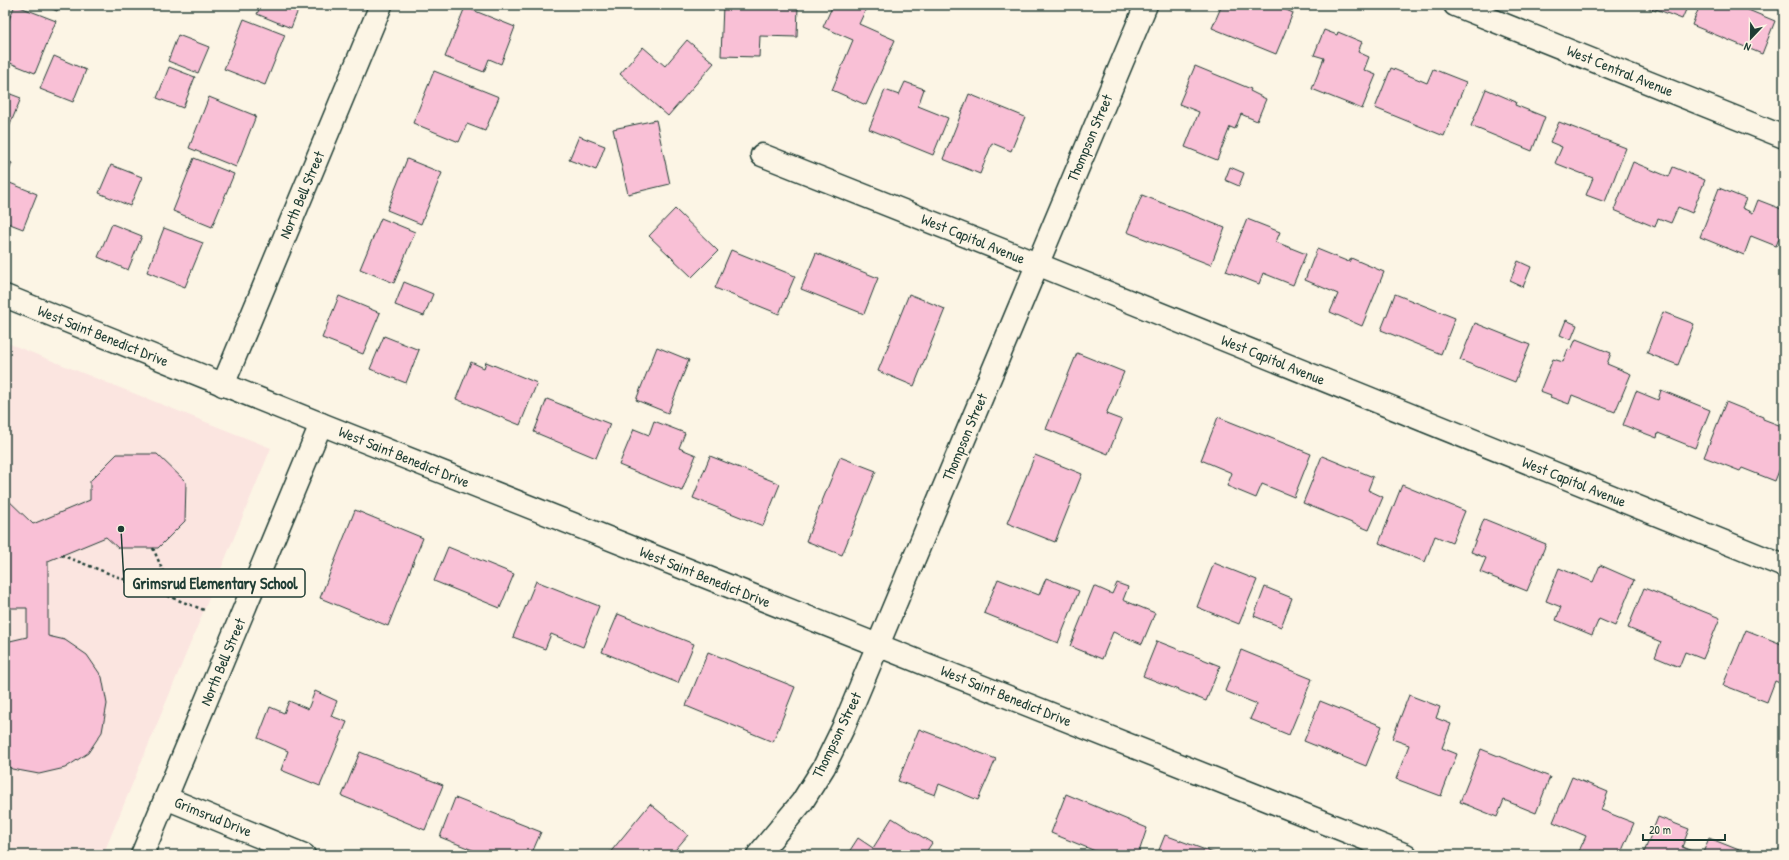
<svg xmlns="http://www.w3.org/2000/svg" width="1789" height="860" font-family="'Patrick Hand',sans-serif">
	<rect width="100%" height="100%" fill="#fcf5e5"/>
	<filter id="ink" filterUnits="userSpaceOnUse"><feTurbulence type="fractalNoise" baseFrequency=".025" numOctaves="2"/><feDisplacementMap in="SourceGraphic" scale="8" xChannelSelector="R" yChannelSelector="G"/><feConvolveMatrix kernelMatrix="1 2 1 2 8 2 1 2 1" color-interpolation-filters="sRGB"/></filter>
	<g filter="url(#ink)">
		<path fill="#fbe5e0" d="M5,342L271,448L103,855H5Z"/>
		<g fill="#f9c0d6" stroke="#1f3d34">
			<path d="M15,5L56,21L35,73L5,61V29Z"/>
			<path d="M43,5H60L57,11Z"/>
			<path d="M261,5H300L291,28L257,14Z"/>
			<path d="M723,5H798L797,37L760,36L759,57L721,56Z"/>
			<path d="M833,5H858L866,9L859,24L895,40L866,105L832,90L853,40L823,27Z"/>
			<path d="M1222,5H1275L1293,13L1276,54L1212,28Z"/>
			<path d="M1641,5H1688L1682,19L1656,9V11Z"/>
			<path d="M1700,5H1742L1741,7L1775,21L1762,54L1692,25Z"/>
			<path d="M465,7L515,27L501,64L489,59L484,72L445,57Z"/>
			<path d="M244,19L285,35L265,85L224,69Z"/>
			<path d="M1324,30L1337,35L1338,32L1362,42L1358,52L1369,57L1364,70L1376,75L1362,109L1312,89L1324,58L1314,55Z"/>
			<path d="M178,35L209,47L198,73L168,61Z"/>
			<path d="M687,40L714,63L668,116L620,74L643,47L665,66Z"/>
			<path d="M54,56L86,70L73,102L40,89Z"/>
			<path d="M1195,66L1251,89L1250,91L1266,99L1257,121L1241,114L1235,129L1230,127L1217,160L1185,147L1199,112L1179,104Z"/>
			<path d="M169,67L195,77L183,108L157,98Z"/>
			<path d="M1391,68L1427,83L1433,69L1466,82L1444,136L1375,108Z"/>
			<path d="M434,71L499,97L485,131L467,124L459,142L413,123Z"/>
			<path d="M905,82L924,89L918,106L948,118L933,155L869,129L885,90L899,95Z"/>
			<path d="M1486,89L1516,102L1515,105L1545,117L1532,151L1471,126Z"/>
			<path d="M5,92L21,98L5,137Z"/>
			<path d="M969,94L1025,117L1011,151L992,143L980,174L943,159Z"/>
			<path d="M209,97L256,116L236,167L189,148Z"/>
			<path d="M656,120L670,184L628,194L613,129Z"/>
			<path d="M1559,122L1626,148L1605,202L1586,195L1593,178L1555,163L1562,147L1550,142Z"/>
			<path d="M579,136L605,146L596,170L569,160Z"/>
			<path d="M194,158L234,174L212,227L173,211Z"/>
			<path d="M407,159L442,173L421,224L387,210Z"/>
			<path d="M5,160L12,163L5,181Z"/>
			<path d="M1633,162L1669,177L1673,167L1705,180L1692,213L1678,207L1671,223L1658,218L1655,227L1614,210Z"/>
			<path d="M111,165L142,177L130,206L99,193Z"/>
			<path d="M1230,167L1244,173L1239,186L1225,180Z"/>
			<path d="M5,181L37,194L23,229L5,222Z"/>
			<path d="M1719,188L1746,199L1742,208L1753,213L1758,200L1784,210V226L1776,246L1751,236L1744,255L1700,237Z"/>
			<path d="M1142,195L1225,228L1211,265L1127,232Z"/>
			<path d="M675,209L718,251L692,277L649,236Z"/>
			<path d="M381,218L415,232L394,283L360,269Z"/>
			<path d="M1247,219L1280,232L1276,242L1306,254L1293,285L1263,273L1259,284L1226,271Z"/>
			<path d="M112,224L142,236L128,270L98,257Z"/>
			<path d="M164,228L203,243L185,287L147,272Z"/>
			<path d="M1317,249L1349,262L1351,258L1384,272L1362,326L1330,312L1338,294L1305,280Z"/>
			<path d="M731,250L795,276L779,314L715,288Z"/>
			<path d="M816,253L878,278L864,314L801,289Z"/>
			<path d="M1518,261L1531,267L1523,287L1510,281Z"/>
			<path d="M404,282L433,294L424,316L395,305Z"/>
			<path d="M909,294L945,309L914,386L878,371Z"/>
			<path d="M1395,294L1455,318L1441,354L1381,330Z"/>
			<path d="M339,296L380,313L363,354L322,338Z"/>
			<path d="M1663,312L1694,324L1678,365L1647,353Z"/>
			<path d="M1566,320L1577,325L1571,340L1560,335Z"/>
			<path d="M1475,323L1530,345L1515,382L1460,360Z"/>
			<path d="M384,336L419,350L406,383L370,369Z"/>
			<path d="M1576,339L1611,353L1607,364L1631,374L1615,412L1572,395L1569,404L1550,397L1551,395L1540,391L1553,359L1563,362L1568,349L1571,350Z"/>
			<path d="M657,347L689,360L668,413L636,400Z"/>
			<path d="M1077,353L1124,372L1106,414L1122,420L1108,454L1046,429Z"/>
			<path d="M471,362L484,368L486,362L537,383L520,425L456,399Z"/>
			<path d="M1661,390L1710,410L1695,448L1658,433L1657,438L1623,425L1636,391L1658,400Z"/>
			<path d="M547,399L610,424L596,458L534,432Z"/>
			<path d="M1726,402L1763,417V419L1784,427V439L1781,446L1784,447V458L1775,481L1742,468L1740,471L1704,457Z"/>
			<path d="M1218,417L1311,454L1294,497L1262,484L1256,498L1227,486L1232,473L1201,460Z"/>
			<path d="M654,421L685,433L679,448L696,455L682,491L619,465L634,429L649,435Z"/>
			<path d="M117,454H157L186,482L185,521L158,548H118L106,537L48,561V636L65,640L87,655L102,677L107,704L102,732L88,753L65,768L39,774L12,769L5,764V645L10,641L27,637V608H9L6,601H5V497L33,524L90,500V481Z"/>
			<path d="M1035,455L1082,474L1055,542L1007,523Z"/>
			<path d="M710,456L780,484L763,526L693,498Z"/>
			<path d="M1322,456L1373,477L1368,490L1383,497L1369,530L1303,503Z"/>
			<path d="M840,457L876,471L842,555L806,541Z"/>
			<path d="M1402,485L1465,511L1452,543L1435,536L1425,562L1379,543Z"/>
			<path d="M355,510L423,538L388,626L320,598Z"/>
			<path d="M1484,519L1546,544L1527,591L1480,572L1486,558L1471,552Z"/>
			<path d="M448,547L514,574L500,608L434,581Z"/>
			<path d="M1214,563L1257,580L1239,624L1197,607Z"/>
			<path d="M1600,565L1634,580L1615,626L1599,619L1592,635L1556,620L1561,607L1546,601L1559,568L1593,582Z"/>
			<path d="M1046,578L1079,591L1058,643L984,613L998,579L1039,595Z"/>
			<path d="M536,581L599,606L583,647L551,634L545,649L513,637Z"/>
			<path d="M1117,583L1128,587L1123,600L1155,613L1142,644L1113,632L1102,659L1070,646L1094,586L1112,594Z"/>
			<path d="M1265,587L1292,598L1281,627L1254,616Z"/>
			<path d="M1644,588L1720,618L1703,659L1685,652L1679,667L1655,657L1661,642L1628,628Z"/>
			<path d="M618,614L694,644L678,683L602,652Z"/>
			<path d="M1746,630L1784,645V685L1775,681L1767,702L1723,685Z"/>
			<path d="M1157,641L1220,666L1206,701L1143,676Z"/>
			<path d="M1241,650L1312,679L1289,735L1250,719L1257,704L1225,691Z"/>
			<path d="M708,652L795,687L773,742L686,706Z"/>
			<path d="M315,691L337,701L331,716L347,722L320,786L281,770L288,751L258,738L270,707L284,713L289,701L308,709Z"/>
			<path d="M1409,695L1440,707L1436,718L1451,724L1442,748L1457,754L1441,796L1396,779L1409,745L1392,739Z"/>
			<path d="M1320,701L1382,726L1366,766L1304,741Z"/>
			<path d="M919,729L996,759L978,800L939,784L935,795L898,781Z"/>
			<path d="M1481,749L1550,777L1536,813L1504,800L1497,817L1460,802Z"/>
			<path d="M360,752L443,785L425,830L342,796Z"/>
			<path d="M1572,777L1608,792L1601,810L1634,823L1620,855H1588L1579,851L1586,836L1553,822Z"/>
			<path d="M1066,794L1147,828L1138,855H1105L1051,833Z"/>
			<path d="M455,798L541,832L531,855H485L440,837Z"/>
			<path d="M650,804L688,835L671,855H608Z"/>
			<path d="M1658,817L1689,829L1682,847L1702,855L1709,838L1739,850L1737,855H1643Z"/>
			<path d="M892,818L932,843L924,855H847L858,838L873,848Z"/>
			<path d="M1165,835L1219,855H1157Z"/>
		</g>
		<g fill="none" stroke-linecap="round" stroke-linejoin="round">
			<defs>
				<g id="minor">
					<path d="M1455,5L1784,137"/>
					<path d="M762,155L1037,264L1784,566"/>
					<path d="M5,296L321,424L1406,855"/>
					<path d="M223,385L381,5"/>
					<path d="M166,798L304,855"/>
					<path d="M142,855L321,424"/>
					<path d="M758,855L802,802L824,767L844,726L1146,5"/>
				</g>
			</defs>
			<use href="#minor" stroke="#1f3d34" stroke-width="25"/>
			<g stroke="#1f3d34" stroke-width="2.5" stroke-dasharray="3 3" stroke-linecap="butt">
				<path d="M153,548L175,599"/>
				<path d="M61,555L204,610"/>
			</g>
			<use href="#minor" stroke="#fcf5e5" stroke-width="22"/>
		</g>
	</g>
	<g text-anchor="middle" stroke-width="3.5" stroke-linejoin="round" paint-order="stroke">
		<g font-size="15" fill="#1f3d34" stroke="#fcf5e5">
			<text transform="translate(1620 71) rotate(22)" y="5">West Central Avenue</text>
			<text transform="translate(1090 138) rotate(-67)" y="5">Thompson Street</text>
			<text transform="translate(302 195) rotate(-67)" y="5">North Bell Street</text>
			<text transform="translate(973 239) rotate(22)" y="5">West Capitol Avenue</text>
			<text transform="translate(103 336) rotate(22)" y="5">West Saint Benedict Drive</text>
			<text transform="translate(1273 360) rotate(22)" y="5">West Capitol Avenue</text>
			<text transform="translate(965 437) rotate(-67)" y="5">Thompson Street</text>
			<text transform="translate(404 457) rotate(22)" y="5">West Saint Benedict Drive</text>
			<text transform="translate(1574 482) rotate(22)" y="5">West Capitol Avenue</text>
			<text transform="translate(705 577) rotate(22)" y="5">West Saint Benedict Drive</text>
			<text transform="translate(223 662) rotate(-67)" y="5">North Bell Street</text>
			<text transform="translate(1006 696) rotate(22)" y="5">West Saint Benedict Drive</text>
			<text transform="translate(837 735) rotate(-64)" y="5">Thompson Street</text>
			<text transform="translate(213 817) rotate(22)" y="5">Grimsrud Drive</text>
		</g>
	</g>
	<path fill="none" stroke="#1f3d34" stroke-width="1.5" d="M121 529L124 583"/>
	<circle fill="#1f3d34" stroke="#fcf5e5" stroke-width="1.5" cx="121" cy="529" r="4"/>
	<rect fill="#fcf5e5" stroke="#1f3d34" stroke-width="1.5" x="124" y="569" width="181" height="28" rx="4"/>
	<g font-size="16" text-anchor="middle" font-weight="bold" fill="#1f3d34">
		<text x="215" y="589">Grimsrud Elementary School</text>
	</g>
	<rect width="1789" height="860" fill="none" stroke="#fcf5e5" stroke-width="20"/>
	<rect x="10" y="10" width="1769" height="840" fill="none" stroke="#1f3d34" stroke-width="1.5" filter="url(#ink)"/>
	<g transform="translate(1751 38) rotate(202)" stroke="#fcf5e5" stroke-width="3" paint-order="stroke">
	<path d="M0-3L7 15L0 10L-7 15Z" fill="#1f3d34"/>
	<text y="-6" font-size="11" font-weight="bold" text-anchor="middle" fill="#1f3d34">N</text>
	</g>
	<path d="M1643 834v6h82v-6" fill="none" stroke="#1f3d34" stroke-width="2"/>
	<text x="1649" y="834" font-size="12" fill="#1f3d34" stroke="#fcf5e5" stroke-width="3" paint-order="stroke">20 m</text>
</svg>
